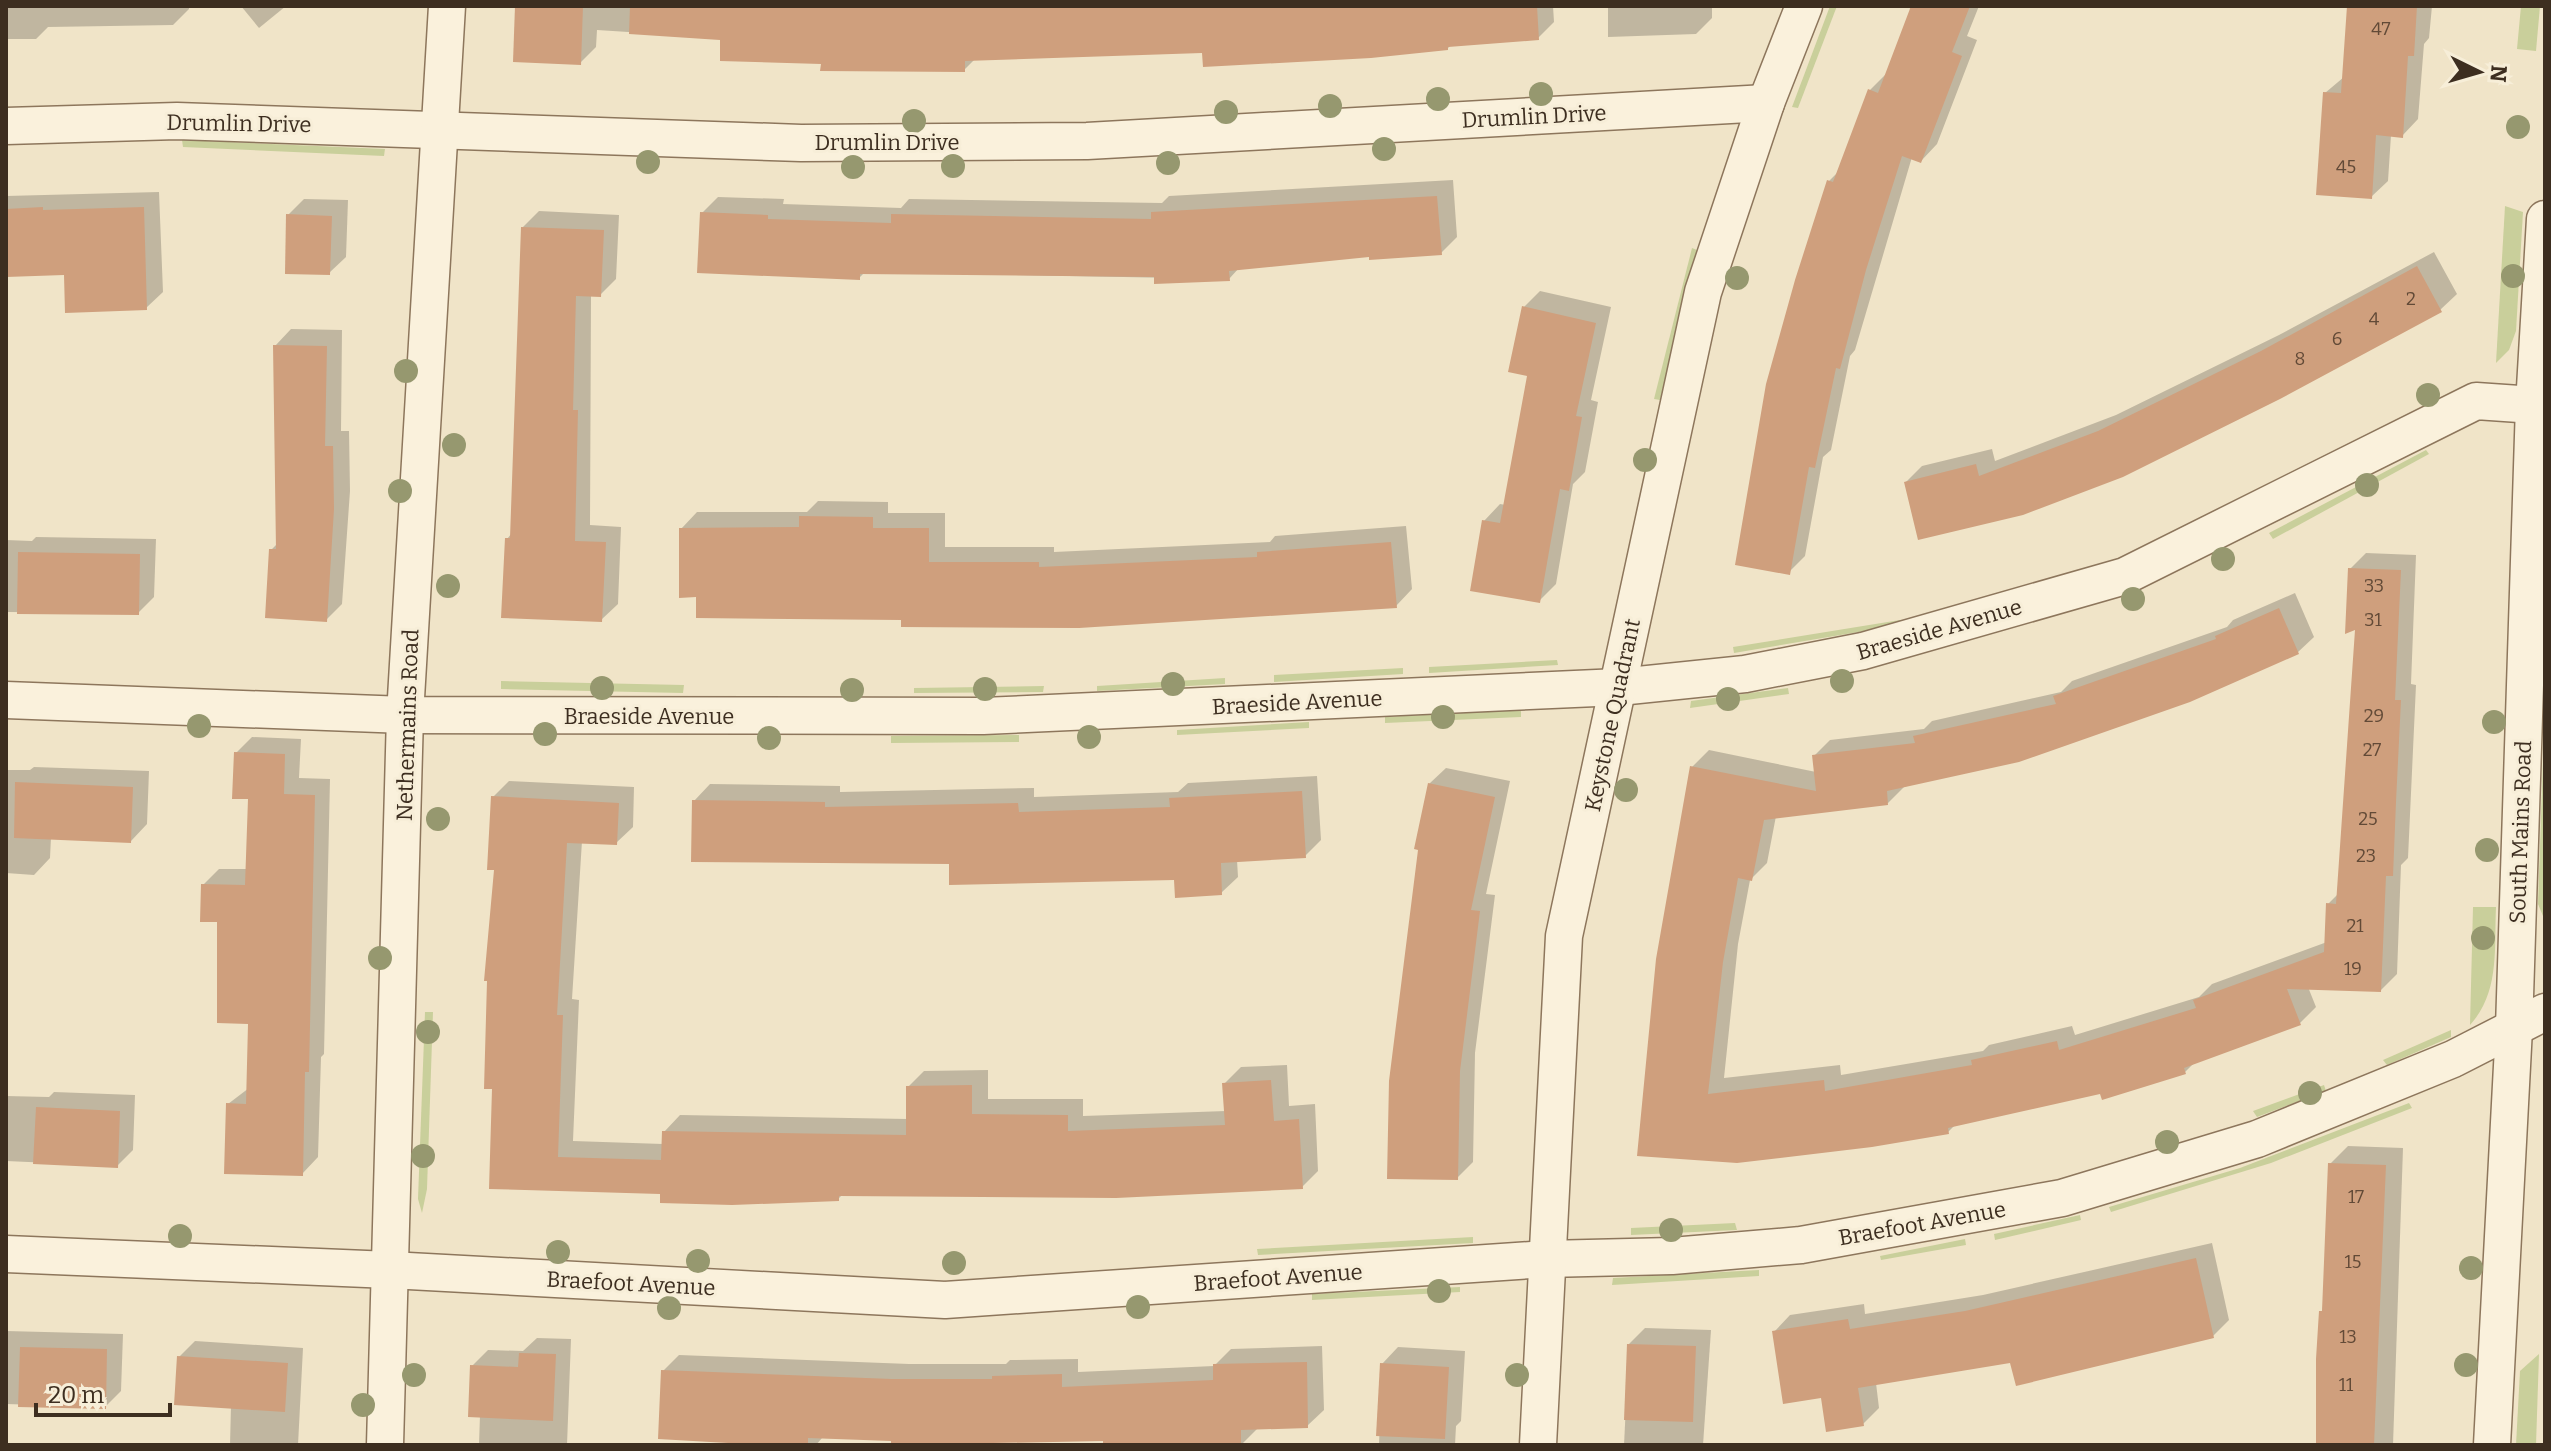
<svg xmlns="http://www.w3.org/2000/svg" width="2551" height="1451" font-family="Bitter,serif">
	<rect width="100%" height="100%" fill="#f0e4c8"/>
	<g fill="#c9cf9b">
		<path d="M1830,6H1837L1798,108L1792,107Z"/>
		<path d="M2521,6H2540L2536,51L2517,49Z"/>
		<path d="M182,140L385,149L384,156L183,147Z"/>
		<path d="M2505,206L2523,212L2516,331L2509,350L2496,363Z"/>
		<path d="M1692,248L1697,250L1660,400L1654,399Z"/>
		<path d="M2426,450L2429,454L2273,539L2269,533Z"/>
		<path d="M1900,620V625L1734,653L1733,647Z"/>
		<path d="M1557,660L1558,665L1429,673V667Z"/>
		<path d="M1403,668V674L1274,682V675Z"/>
		<path d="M1225,678V684L1097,691V686Z"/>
		<path d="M501,681L684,685L683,693L501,689Z"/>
		<path d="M1044,686L1043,692L914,693V688Z"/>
		<path d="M1788,688L1789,694L1690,708L1691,701Z"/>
		<path d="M1521,710V717L1385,723V717Z"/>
		<path d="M1309,722V728L1177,735V730Z"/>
		<path d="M2544,730H2545V921L2538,904Z"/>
		<path d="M1019,735V742L891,743V736Z"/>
		<path d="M2473,907H2496C2494,950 2500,992 2470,1025Z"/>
		<path d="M425,1012H433L427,1189L422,1213L418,1199Z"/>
		<path d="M2451,1030V1037L2387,1065L2383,1060Z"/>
		<path d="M2324,1085L2326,1091L2257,1117L2253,1111Z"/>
		<path d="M2409,1103L2412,1108L2271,1163L2111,1212L2109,1207L2240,1168Z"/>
		<path d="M2080,1215L2081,1220L1995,1240L1994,1234Z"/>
		<path d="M1735,1223L1737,1230L1631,1235V1228Z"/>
		<path d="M1473,1237V1243L1258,1255L1257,1249Z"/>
		<path d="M1965,1239L1966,1245L1881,1260L1880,1256Z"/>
		<path d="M1759,1270V1276L1612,1285L1613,1278Z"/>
		<path d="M1460,1287V1292L1312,1300V1294Z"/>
		<path d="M2539,1354L2536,1445H2516L2520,1371Z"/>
	</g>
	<g fill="#0003">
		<path d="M6,6H189V9L173,25L48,27L36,39H6Z"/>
		<path d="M241,6H286L259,28Z"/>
		<path d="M517,6H1553L1554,22L1538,38L1452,44L1447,49L1204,51L975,59L964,70L823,62L722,38L597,30L596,47L580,63Z"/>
		<path d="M1608,6H1712V18L1696,34L1608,37Z"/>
		<path d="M1904,6H1979L1967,36L1977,40L1937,144L1921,161L1912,157L1855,350L1850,356L1831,450L1823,457L1805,556L1789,572L1829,181L1839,171L1870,90L1886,74L1912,9Z"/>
		<path d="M2349,6H2432L2429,38L2424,44L2418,119L2402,136L2391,135L2388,181L2371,197L2325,93L2344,77Z"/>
		<path d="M1453,180L1457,237L1441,253L1371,254L1239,268L1229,279L865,272L859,278L702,213L718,197L784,199L783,204L901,208L909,199L1162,203L1169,196Z"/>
		<path d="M159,192L163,292L146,308L66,273L6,274V196Z"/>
		<path d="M304,199L348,200L346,257L329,273L288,215Z"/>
		<path d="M539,211L619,215L616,279L600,295H591L590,525L621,527L618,604L601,620L507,539L512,533L523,227Z"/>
		<path d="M2434,252L2457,294L2440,310L1920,537L1906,482L1922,466L1992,449L1995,461L2116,415L2279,335Z"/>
		<path d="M1540,291L1611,307L1591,400L1598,402L1585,472L1573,484L1556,584L1539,601L1484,521L1500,504L1506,505L1529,374L1524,307Z"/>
		<path d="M291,329L342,330L341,431H349L350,491L342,604L326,620L271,550L278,543L275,346Z"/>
		<path d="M818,501L888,502V513H945V547H1054V552L1270,542L1275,536L1406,526L1412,589L1396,606L903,618L698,595L681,529L697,512H807Z"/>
		<path d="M36,537L156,539L154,597L138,613L6,612V540L32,541Z"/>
		<path d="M2366,553L2416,555L2411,684L2416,685L2408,858L2401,865L2397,974L2381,990L2308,987L2316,1007L2299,1024L2196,1061L2185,1072L1955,1125L1948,1132L1639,1154L1692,767L1709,750L1816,772L1814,756L1830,740L1924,729L1932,721L2061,692L2072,681L2227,627L2233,620L2295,593L2314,637L2297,653L1904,787L1888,803L1776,816L1767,863L1750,880L1738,944L1724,1078L1840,1065L1841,1075L1983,1051L1989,1045L2072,1026L2075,1035L2199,997L2212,984L2327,942L2328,904L2339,893L2357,627L2350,569Z"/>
		<path d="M252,737L301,739L299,778L330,779L324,1054L321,1057L318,1157L302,1174L228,1104L249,1088L250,1022L218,921L203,885L219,869H247L250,797L236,753Z"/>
		<path d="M34,767L149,771L147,824L131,841L51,837L50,858L34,875L6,873V770H30Z"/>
		<path d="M1446,768L1510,781L1486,894L1495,895L1475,1053L1473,1162L1457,1178L1429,784Z"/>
		<path d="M1317,776L1321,840L1305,856L1237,860L1238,877L1221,893L1176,878L951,862L694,801L710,784L840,786V792L1034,788V797L1178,792L1188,783Z"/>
		<path d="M509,781L634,787L633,827L616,843L582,841L572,999L579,1000L573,1141L663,1144L664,1132L680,1115L908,1119V1087L924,1071L988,1070V1099H1083V1116L1226,1111L1224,1084L1241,1067L1287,1065L1289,1106L1315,1104L1318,1171L1302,1187L843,1194L838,1199L491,1187L496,868L493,797Z"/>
		<path d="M54,1092L135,1095L133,1150L117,1166L6,1161V1096L49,1097Z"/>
		<path d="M2348,1146L2403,1148L2393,1445H2316L2330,1164Z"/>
		<path d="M2212,1243L2229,1320L2213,1336L2012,1361L1876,1383L1879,1408L1863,1424L1823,1396L1774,1332L1790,1315L1864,1304L1865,1314L1983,1295Z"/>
		<path d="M1645,1328L1711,1330L1703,1445H1624L1629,1344Z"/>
		<path d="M6,1331L123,1334L121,1391L105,1407L6,1404Z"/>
		<path d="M537,1338L571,1339L567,1445H479L480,1415L472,1366L488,1350L523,1351Z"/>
		<path d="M195,1341L303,1348L298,1445H230L231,1406L179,1357Z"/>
		<path d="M1322,1346L1324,1410L1307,1426L1257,1429L1241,1445H1105V1439L893,1445V1439L822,1438L816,1445H765L663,1371L679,1355L909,1364H1006L1010,1360L1078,1359V1372L1214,1366L1231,1349Z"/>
		<path d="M1398,1347L1465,1351L1461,1421L1456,1426L1455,1445H1379L1382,1364Z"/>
	</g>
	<g fill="#cf9f7d">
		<path d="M515,6H583L581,65L513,62Z"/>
		<path d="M630,6H1537L1539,40L1448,47V50L1371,58L1203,67L1202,53L965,61V72L820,71L821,64L720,61V40L629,34Z"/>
		<path d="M1911,6H1970L1952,52L1962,56L1921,163L1902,156L1866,270L1840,369L1836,368L1815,468L1809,467L1790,575L1735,565L1766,384L1795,280L1827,180L1833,182L1868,89L1878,93Z"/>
		<path d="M2347,6H2417L2414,56H2408L2403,138L2376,135L2372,199L2316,195L2323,92L2341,93Z"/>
		<path d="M1437,196L1442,255L1369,260V257L1229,271L1230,281L1154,284V277L860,274V280L697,273L700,212L768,215V219L891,223V214L1151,219V212Z"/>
		<path d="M43,207V210L144,207L147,310L65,313L64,275L6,277V209Z"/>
		<path d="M286,214L332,216L330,275L285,274Z"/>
		<path d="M521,227L604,230L601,297L576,296L573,410H578L575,541L606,542L602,622L501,618L505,538H510Z"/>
		<path d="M2417,266L2442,312L2280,399L2123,477L2023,515L1918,540L1904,482L1976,464L1979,476L2098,431L2261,351Z"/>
		<path d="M1522,306L1596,323L1576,416L1582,417L1569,491L1560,489L1540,603L1470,591L1482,520L1500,523L1527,376L1508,372Z"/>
		<path d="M273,345L327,346L325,446H333L334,509L327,622L265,618L269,549H276Z"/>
		<path d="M799,516L873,517V528H929V562H1039V567L1257,557V552L1391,542L1397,608L1079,628L901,627V620L696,618V597L679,598V528L799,527Z"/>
		<path d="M18,552L140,554L139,615L17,614Z"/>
		<path d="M2348,568L2401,570L2395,700H2401L2396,802L2393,876H2386L2381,992L2287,989L2301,1025L2184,1068L2186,1074L2102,1100L2100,1094L1948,1128L1949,1134L1872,1147L1737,1163L1637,1156L1656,959L1690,766L1816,791L1812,755L1915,743L1913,736L2056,704L2053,696L2216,639L2215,636L2279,608L2299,654L2190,702L2019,762L1887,791L1888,805L1764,820L1752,881L1738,878L1723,962L1708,1094L1824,1080L1825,1091L1972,1065L1971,1060L2057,1041L2059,1050L2196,1008L2193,1000L2324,952L2326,903L2336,904L2355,630L2345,634Z"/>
		<path d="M234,752L285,754L284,794L315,795L309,1072H305L303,1176L224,1174L226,1103L246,1104L248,1024L217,1023V922H200L201,884L245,885L248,799H232Z"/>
		<path d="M15,782L133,787L131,843L14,838Z"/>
		<path d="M1428,783L1495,797L1471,910L1480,911L1460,1071L1458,1180L1387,1179L1389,1081L1418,850L1414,849Z"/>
		<path d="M1302,791L1306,858L1221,863L1222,895L1175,898L1174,880L949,885V864L691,862L692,800L825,802V807L1018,803L1019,812L1170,807L1169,798Z"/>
		<path d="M491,796L619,803L617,845L567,843L557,1015H563L558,1157L661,1160L662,1131L906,1135V1086L972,1085V1114L1068,1115V1131L1225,1125L1222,1083L1271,1080L1274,1121L1299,1119L1303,1189L1116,1198L839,1196V1201L732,1205L660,1203V1194L489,1189L492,1089H484L487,981H484L494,870H487Z"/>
		<path d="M36,1107L120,1111L118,1168L33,1164Z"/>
		<path d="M2328,1163L2386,1165L2374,1445H2316V1359L2319,1311H2322Z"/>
		<path d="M2196,1258L2214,1338L2016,1386L2010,1363L1858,1388L1864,1426L1826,1432L1821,1398L1783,1404L1772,1331L1848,1319L1850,1329L1965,1311Z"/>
		<path d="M1627,1344L1696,1346L1693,1422L1624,1420Z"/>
		<path d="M20,1347L107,1349L106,1409L18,1407Z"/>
		<path d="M519,1353L556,1354L553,1421L468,1417L470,1365L518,1367Z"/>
		<path d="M177,1356L288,1363L285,1412L174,1405Z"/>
		<path d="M1307,1362L1308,1428L1241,1430V1445H1103V1441L891,1445V1441L808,1438V1445H763L658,1439L661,1370L892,1379H992V1376L1062,1374V1387L1213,1380V1364Z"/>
		<path d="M1380,1363L1449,1367L1445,1439L1376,1436Z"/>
	</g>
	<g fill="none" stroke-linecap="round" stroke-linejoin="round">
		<defs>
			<g id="street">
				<path d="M6,126L177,121L801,143L1087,141L1766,103"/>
				<path d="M6,700L405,715L983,716L1619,687L1745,674L1863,651L2125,576L2476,401L2534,405"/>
				<path d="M6,1254L390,1270L945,1300L1546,1259L1672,1256L1801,1245L2062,1198L2257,1139L2453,1059L2545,1012"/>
				<path d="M385,1445L405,715L447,6"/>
				<path d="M1538,1445L1564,936L1703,292L1766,103L1804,6"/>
				<path d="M2492,1445L2514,1028L2534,405L2545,219"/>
			</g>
		</defs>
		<use href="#street" stroke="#8d765c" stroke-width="39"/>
		<use href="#street" stroke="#faf1dc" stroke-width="36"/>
	</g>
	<g fill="#96986f">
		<circle cx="1541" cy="94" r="12"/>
		<circle cx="1438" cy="99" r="12"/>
		<circle cx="1330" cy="106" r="12"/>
		<circle cx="1226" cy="112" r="12"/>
		<circle cx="914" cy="121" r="12"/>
		<circle cx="2518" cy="127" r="12"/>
		<circle cx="1384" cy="149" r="12"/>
		<circle cx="648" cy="162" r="12"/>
		<circle cx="1168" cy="163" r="12"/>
		<circle cx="953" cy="166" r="12"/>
		<circle cx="853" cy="167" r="12"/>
		<circle cx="2513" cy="276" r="12"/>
		<circle cx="1737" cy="278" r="12"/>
		<circle cx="406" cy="371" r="12"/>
		<circle cx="2428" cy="395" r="12"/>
		<circle cx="454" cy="445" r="12"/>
		<circle cx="1645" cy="460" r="12"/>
		<circle cx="2367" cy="485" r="12"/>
		<circle cx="400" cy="491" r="12"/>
		<circle cx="2223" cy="559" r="12"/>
		<circle cx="448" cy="586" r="12"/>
		<circle cx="2133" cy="599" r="12"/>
		<circle cx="1842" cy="681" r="12"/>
		<circle cx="1173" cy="684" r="12"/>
		<circle cx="602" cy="688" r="12"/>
		<circle cx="985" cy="689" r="12"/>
		<circle cx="852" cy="690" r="12"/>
		<circle cx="1728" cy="699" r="12"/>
		<circle cx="1443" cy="717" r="12"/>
		<circle cx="2494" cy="722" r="12"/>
		<circle cx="199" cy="726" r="12"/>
		<circle cx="545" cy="734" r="12"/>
		<circle cx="1089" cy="737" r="12"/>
		<circle cx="769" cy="738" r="12"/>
		<circle cx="1626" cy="790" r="12"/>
		<circle cx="438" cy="819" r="12"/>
		<circle cx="2487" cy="850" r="12"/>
		<circle cx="2483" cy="938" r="12"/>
		<circle cx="380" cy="958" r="12"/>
		<circle cx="428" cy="1032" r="12"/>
		<circle cx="2310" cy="1093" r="12"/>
		<circle cx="2167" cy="1142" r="12"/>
		<circle cx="423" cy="1156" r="12"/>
		<circle cx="1671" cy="1230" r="12"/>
		<circle cx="180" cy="1236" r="12"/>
		<circle cx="558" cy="1252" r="12"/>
		<circle cx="698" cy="1261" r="12"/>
		<circle cx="954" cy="1263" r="12"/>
		<circle cx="2471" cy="1268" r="12"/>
		<circle cx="1439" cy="1291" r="12"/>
		<circle cx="1138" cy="1307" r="12"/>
		<circle cx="669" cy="1308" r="12"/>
		<circle cx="2466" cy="1365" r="12"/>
		<circle cx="414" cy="1375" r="12"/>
		<circle cx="1517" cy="1375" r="12"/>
		<circle cx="363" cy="1405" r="12"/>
	</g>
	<g text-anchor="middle" stroke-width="6" stroke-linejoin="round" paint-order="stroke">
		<g font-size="18" fill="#624a37">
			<text x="2381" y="35">47</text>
			<text x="2346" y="173">45</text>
			<text x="2411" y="305">2</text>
			<text x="2374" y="325">4</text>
			<text x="2337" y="345">6</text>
			<text x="2300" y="365">8</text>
			<text x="2374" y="592">33</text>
			<text x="2373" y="626">31</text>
			<text x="2374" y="722">29</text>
			<text x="2372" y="756">27</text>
			<text x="2368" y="825">25</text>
			<text x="2366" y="862">23</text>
			<text x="2355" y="932">21</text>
			<text x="2353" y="975">19</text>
			<text x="2356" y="1203">17</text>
			<text x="2353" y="1268">15</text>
			<text x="2348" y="1343">13</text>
			<text x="2346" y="1391">11</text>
		</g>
		<g font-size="22" fill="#3d2e20" stroke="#f7eed8">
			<text transform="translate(1534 116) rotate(-3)" y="8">Drumlin Drive</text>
			<text transform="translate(239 123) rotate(1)" y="8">Drumlin Drive</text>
			<text x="887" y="150">Drumlin Drive</text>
			<text transform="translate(1939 629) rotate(-16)" y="8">Braeside Avenue</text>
			<text transform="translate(1297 702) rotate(-3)" y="8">Braeside Avenue</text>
			<text transform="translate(1612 715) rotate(-78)" y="8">Keystone Quadrant</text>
			<text x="649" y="724">Braeside Avenue</text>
			<text transform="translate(407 725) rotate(-88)" y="8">Nethermains Road</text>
			<text transform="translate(2520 832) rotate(-88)" y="8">South Mains Road</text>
			<text transform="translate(1922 1223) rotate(-10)" y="8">Braefoot Avenue</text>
			<text transform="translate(1278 1277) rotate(-4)" y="8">Braefoot Avenue</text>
			<text transform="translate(631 1283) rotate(3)" y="8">Braefoot Avenue</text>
		</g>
	</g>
	<rect width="2551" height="1451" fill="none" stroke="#3d2e20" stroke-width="16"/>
	<g transform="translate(2479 72) rotate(95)" stroke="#f7eed8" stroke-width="6" paint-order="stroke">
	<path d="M0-6L14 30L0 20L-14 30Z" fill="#3d2e20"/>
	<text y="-12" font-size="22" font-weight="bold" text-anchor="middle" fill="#3d2e20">N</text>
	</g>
	<path d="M36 1403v12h134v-12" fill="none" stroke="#3d2e20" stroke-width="4"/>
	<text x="48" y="1403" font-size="24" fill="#3d2e20" stroke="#f7eed8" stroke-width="6" paint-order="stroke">20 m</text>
</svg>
